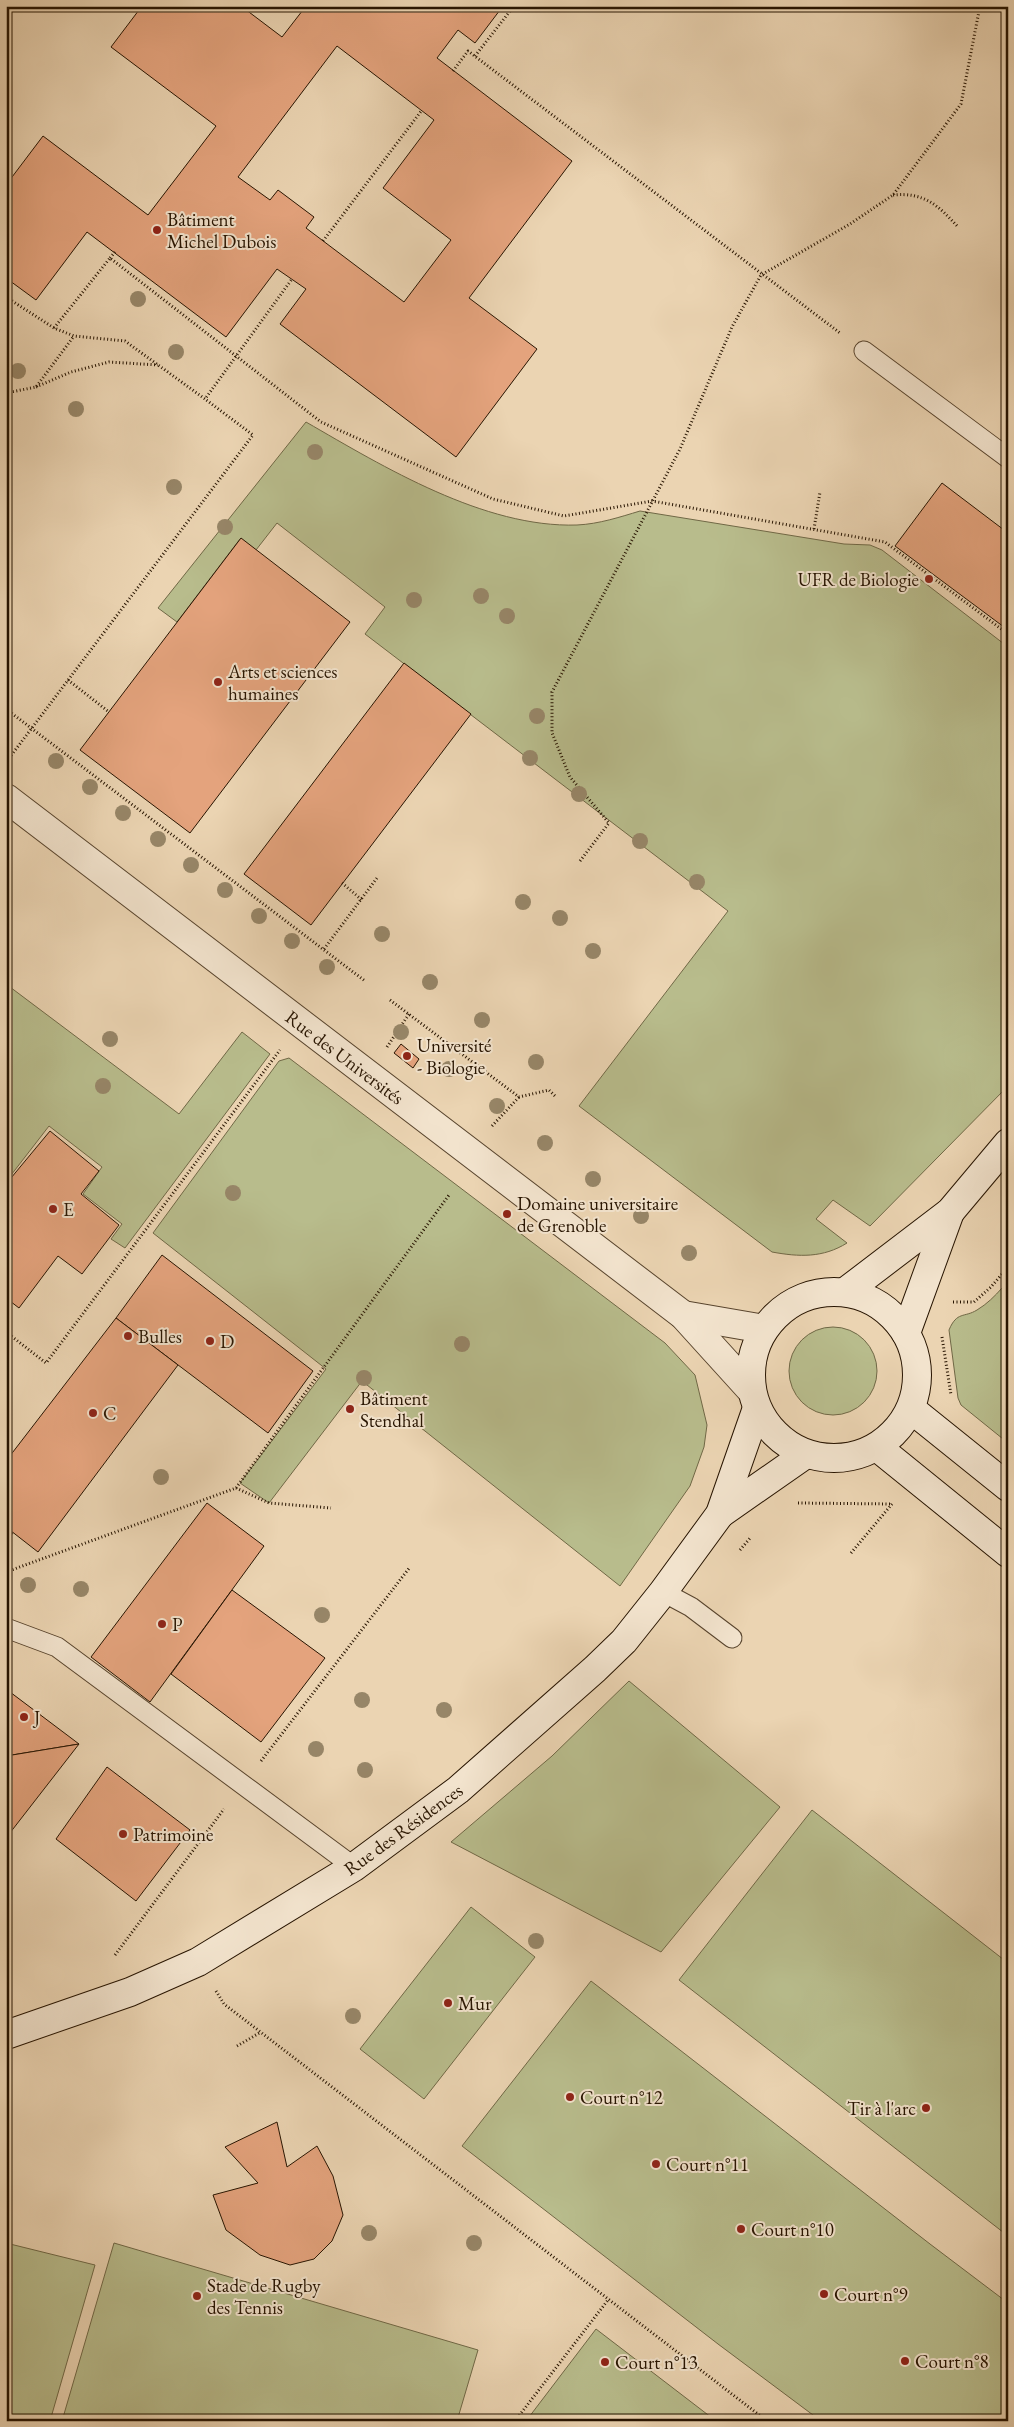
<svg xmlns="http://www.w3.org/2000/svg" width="1014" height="2427" font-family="'EB Garamond',serif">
	<rect width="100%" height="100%" fill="#ebd4b2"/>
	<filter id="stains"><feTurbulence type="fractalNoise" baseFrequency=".004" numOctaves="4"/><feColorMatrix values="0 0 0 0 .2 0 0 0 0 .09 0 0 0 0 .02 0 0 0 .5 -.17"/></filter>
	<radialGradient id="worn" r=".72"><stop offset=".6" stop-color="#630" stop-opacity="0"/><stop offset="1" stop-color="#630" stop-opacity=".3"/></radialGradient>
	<g fill="#b8bc8c" stroke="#706846">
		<path d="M306,422C384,467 484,528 577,525C599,524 620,517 640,511L844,544L870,545L882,550L1008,647V1086L870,1226L833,1200L816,1219L847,1243C823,1258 799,1257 772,1252L579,1106L728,911L365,634L385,607L277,523L256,550L240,539L177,622L158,608Z"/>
		<path d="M6,984L179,1114L242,1032L270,1054L125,1248L111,1239L122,1224L83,1194L102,1167L49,1126L8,1179L6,1178Z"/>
		<path d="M289,1058L665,1343L695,1375L707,1425L704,1447L690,1486L620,1586L362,1381L269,1503L240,1483L326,1369L153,1233L279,1061Z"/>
		<path d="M1002,1288L1008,1293V1443L961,1405L958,1398L949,1330C957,1311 964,1318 977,1310C987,1304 995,1296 1002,1288Z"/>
		<circle cx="833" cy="1371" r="44"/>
		<path d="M629,1681L780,1807L661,1952L451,1842L552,1756Z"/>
		<path d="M812,1810L1008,1963V2236L679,1980Z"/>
		<path d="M471,1907L535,1957L424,2099L360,2049Z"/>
		<path d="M591,1981L930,2244L1008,2303V2421H821L718,2344L462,2146Z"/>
		<path d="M6,2243L95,2265L50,2421H6Z"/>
		<path d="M114,2243L478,2350L457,2421H62Z"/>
		<path d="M596,2329L716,2421H526Z"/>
	</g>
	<g fill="#e4a37d" stroke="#271401" fill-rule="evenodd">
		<path d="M142,6H241L282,37L306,6H503L475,43L458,30L437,58L572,161L469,298L537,349L456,457L280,324L306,289L277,269L226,337L87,232L36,300L6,278V185L43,136L148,215L216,126L111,47ZM337,46L434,120L383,188L451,240L404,302L306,228L314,217L278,190L270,200L238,177Z"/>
		<path d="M942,483L1008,533V630L895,546Z"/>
		<path d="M241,538L350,622L190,833L80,750Z"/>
		<path d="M404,663L471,714L311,925L244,874Z"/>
		<path d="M401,1044L419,1059L413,1068L394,1053Z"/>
		<path d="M50,1131L99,1171L81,1194L119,1225L82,1274L58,1256L19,1308L6,1298V1184Z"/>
		<path d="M162,1255L313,1371L268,1433L116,1318Z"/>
		<path d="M116,1318L178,1365L38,1552L6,1527V1461Z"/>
		<path d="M207,1503L264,1546L150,1702L91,1657Z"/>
		<path d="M6,1527L13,1533L6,1542Z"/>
		<path d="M232,1590L325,1658L261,1742L171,1674Z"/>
		<path d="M6,1689L79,1744L6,1756Z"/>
		<path d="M79,1744L6,1838V1756Z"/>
		<path d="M107,1767L190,1830L136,1901L56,1839Z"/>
		<path d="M277,2122L287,2167L317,2146L333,2176L343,2215L332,2241L314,2259L290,2265L260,2255L226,2230L213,2195L258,2183L225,2147Z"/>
	</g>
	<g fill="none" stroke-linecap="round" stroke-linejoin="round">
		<defs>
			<g id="lane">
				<path d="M864,351L1008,458"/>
				<path d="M663,1592L691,1607L732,1638"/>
				<path d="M6,1628L57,1647L354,1867"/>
			</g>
			<g id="street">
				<path d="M6,798L683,1315L751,1390"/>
				<path d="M683,1315L764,1329"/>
			</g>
			<g id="secondary">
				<circle cx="834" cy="1375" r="83"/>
				<path d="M845,1292L950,1212L1008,1143"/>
				<path d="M906,1333L950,1212"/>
				<path d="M911,1409L1008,1487"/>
				<path d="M877,1447L1008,1553"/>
				<path d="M720,1514L806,1454"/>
				<path d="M6,2035L130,1992L198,1962L354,1867L458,1790L595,1669L624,1641L663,1592L720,1514L757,1408"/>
			</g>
		</defs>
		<use href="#lane" stroke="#58442d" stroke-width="21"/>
		<use href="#street" stroke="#58442d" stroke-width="30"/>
		<use href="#secondary" stroke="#271401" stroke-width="30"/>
		<g stroke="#271401" stroke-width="3" stroke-dasharray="1 2.5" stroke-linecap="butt">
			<path d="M475,56L514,6"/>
			<path d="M453,71L468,51L840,333"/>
			<path d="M893,195C924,192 938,205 958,227"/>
			<path d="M323,241L422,110"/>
			<path d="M110,258L115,252"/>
			<path d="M6,297L54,328L74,336L125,341L205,399L292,279"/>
			<path d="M54,328L110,258L321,422L493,499L564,516L652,501L885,542L1008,634"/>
			<path d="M36,387L71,372L109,362L158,365"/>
			<path d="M6,393L36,387L74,336"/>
			<path d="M814,529L820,492"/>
			<path d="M68,680L109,712"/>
			<path d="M6,709L365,981"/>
			<path d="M7,761L253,435L205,399"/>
			<path d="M580,861L609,823L570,777L552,733V692L680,449L732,327L761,275L850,224L893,195L961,104L980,6"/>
			<path d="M342,883L362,900"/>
			<path d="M324,949L377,878"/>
			<path d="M390,1000L519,1097L549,1090L555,1096"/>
			<path d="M387,1047L409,1014"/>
			<path d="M492,1126L519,1097"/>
			<path d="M953,1302H974L991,1287L1008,1267"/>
			<path d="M6,1332L46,1363L280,1050"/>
			<path d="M942,1337L951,1395"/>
			<path d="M236,1488L269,1503L331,1508"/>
			<path d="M798,1503L892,1504"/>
			<path d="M740,1550L751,1537"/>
			<path d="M851,1553L892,1504"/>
			<path d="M6,1572L236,1488L449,1195"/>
			<path d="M261,1761L410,1567"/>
			<path d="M115,1955L224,1809"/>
			<path d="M216,1991L224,2004L767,2421"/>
			<path d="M237,2046L261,2032"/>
			<path d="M515,2421L608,2300"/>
		</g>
		<use href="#lane" stroke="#f2e3cd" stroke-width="19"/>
		<use href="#street" stroke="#f2e3cd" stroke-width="28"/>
		<use href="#secondary" stroke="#f2e3cd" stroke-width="28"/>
	</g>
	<g fill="#978668">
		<circle cx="138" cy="299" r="8"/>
		<circle cx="176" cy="352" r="8"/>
		<circle cx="18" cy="371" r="8"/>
		<circle cx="76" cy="409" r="8"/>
		<circle cx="315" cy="452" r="8"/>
		<circle cx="174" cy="487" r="8"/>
		<circle cx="225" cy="527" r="8"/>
		<circle cx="481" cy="596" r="8"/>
		<circle cx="414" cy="600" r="8"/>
		<circle cx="507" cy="616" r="8"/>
		<circle cx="537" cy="716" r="8"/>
		<circle cx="530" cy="758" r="8"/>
		<circle cx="56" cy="761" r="8"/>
		<circle cx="90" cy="787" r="8"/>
		<circle cx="579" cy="794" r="8"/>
		<circle cx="123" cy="813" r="8"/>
		<circle cx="158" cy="839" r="8"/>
		<circle cx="640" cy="841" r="8"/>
		<circle cx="191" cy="865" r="8"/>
		<circle cx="697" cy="882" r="8"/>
		<circle cx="225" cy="890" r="8"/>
		<circle cx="523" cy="902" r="8"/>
		<circle cx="259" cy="916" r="8"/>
		<circle cx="560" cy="918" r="8"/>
		<circle cx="382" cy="934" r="8"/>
		<circle cx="292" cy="941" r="8"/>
		<circle cx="593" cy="951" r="8"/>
		<circle cx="327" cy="967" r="8"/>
		<circle cx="430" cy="982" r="8"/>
		<circle cx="482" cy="1020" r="8"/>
		<circle cx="401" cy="1032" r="8"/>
		<circle cx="110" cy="1039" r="8"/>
		<circle cx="536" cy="1062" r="8"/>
		<circle cx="449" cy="1069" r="8"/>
		<circle cx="103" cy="1086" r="8"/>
		<circle cx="497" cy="1106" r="8"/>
		<circle cx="545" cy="1143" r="8"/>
		<circle cx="593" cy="1179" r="8"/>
		<circle cx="233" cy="1193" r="8"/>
		<circle cx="641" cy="1216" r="8"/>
		<circle cx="689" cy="1253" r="8"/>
		<circle cx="462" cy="1344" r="8"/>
		<circle cx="364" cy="1378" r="8"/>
		<circle cx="161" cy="1477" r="8"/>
		<circle cx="28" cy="1585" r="8"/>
		<circle cx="81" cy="1589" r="8"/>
		<circle cx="322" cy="1615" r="8"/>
		<circle cx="362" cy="1700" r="8"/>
		<circle cx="444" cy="1710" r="8"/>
		<circle cx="316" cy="1749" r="8"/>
		<circle cx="365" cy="1770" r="8"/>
		<circle cx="536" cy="1941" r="8"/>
		<circle cx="353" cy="2016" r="8"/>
		<circle cx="369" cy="2233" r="8"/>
		<circle cx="474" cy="2243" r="8"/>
	</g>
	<g fill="#8f2418" stroke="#f2e3cd" stroke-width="2">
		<circle cx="157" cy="230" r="5"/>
		<circle cx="929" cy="579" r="5"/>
		<circle cx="218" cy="682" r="5"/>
		<circle cx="407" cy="1056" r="5"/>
		<circle cx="53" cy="1209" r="5"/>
		<circle cx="507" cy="1214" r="5"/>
		<circle cx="128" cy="1336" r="5"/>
		<circle cx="210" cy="1341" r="5"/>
		<circle cx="350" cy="1409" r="5"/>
		<circle cx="93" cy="1413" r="5"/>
		<circle cx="162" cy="1624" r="5"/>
		<circle cx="24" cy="1717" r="5"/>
		<circle cx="123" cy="1834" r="5"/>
		<circle cx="448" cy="2003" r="5"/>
		<circle cx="570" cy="2097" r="5"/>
		<circle cx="926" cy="2108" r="5"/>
		<circle cx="656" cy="2164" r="5"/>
		<circle cx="741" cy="2229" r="5"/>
		<circle cx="824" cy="2294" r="5"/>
		<circle cx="197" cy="2296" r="5"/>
		<circle cx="905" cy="2361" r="5"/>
		<circle cx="605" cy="2362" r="5"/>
	</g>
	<g text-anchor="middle" stroke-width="4" stroke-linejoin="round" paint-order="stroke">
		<g font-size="19" fill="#271401" stroke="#f2e3cd" text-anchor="start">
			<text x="167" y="226">Bâtiment<tspan x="167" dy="22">Michel Dubois</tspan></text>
			<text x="919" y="586" text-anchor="end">UFR de Biologie</text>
			<text x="228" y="678">Arts et sciences<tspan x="228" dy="22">humaines</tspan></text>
			<text x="417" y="1052">Université<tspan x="417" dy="22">- Biologie</tspan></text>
			<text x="517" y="1210">Domaine universitaire<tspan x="517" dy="22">de Grenoble</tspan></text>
			<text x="63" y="1216">E</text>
			<text x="138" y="1343">Bulles</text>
			<text x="220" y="1348">D</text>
			<text x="360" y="1405">Bâtiment<tspan x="360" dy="22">Stendhal</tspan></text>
			<text x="103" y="1420">C</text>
			<text x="172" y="1631">P</text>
			<text x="34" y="1724">J</text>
			<text x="133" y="1841">Patrimoine</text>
			<text x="458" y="2010">Mur</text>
			<text x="580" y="2104">Court n°12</text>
			<text x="916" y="2115" text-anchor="end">Tir à l'arc</text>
			<text x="666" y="2171">Court n°11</text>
			<text x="751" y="2236">Court n°10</text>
			<text x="207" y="2292">Stade de Rugby<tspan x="207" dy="22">des Tennis</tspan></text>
			<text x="834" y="2301">Court n°9</text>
			<text x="915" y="2368">Court n°8</text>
			<text x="615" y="2369">Court n°13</text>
		</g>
		<g font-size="19" fill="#271401" stroke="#f2e3cd">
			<text transform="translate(345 1057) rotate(37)" y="7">Rue des Universités</text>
			<text transform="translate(403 1829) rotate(-36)" y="7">Rue des Résidences</text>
		</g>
	</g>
	<rect width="1014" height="2427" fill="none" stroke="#ebd4b2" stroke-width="25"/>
	<rect x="8" y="8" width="999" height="2412" fill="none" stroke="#271401" stroke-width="2.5"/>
	<rect x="12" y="12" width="989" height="2402" fill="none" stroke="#271401"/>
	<rect width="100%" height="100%" filter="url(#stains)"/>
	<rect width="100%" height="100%" fill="url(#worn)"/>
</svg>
